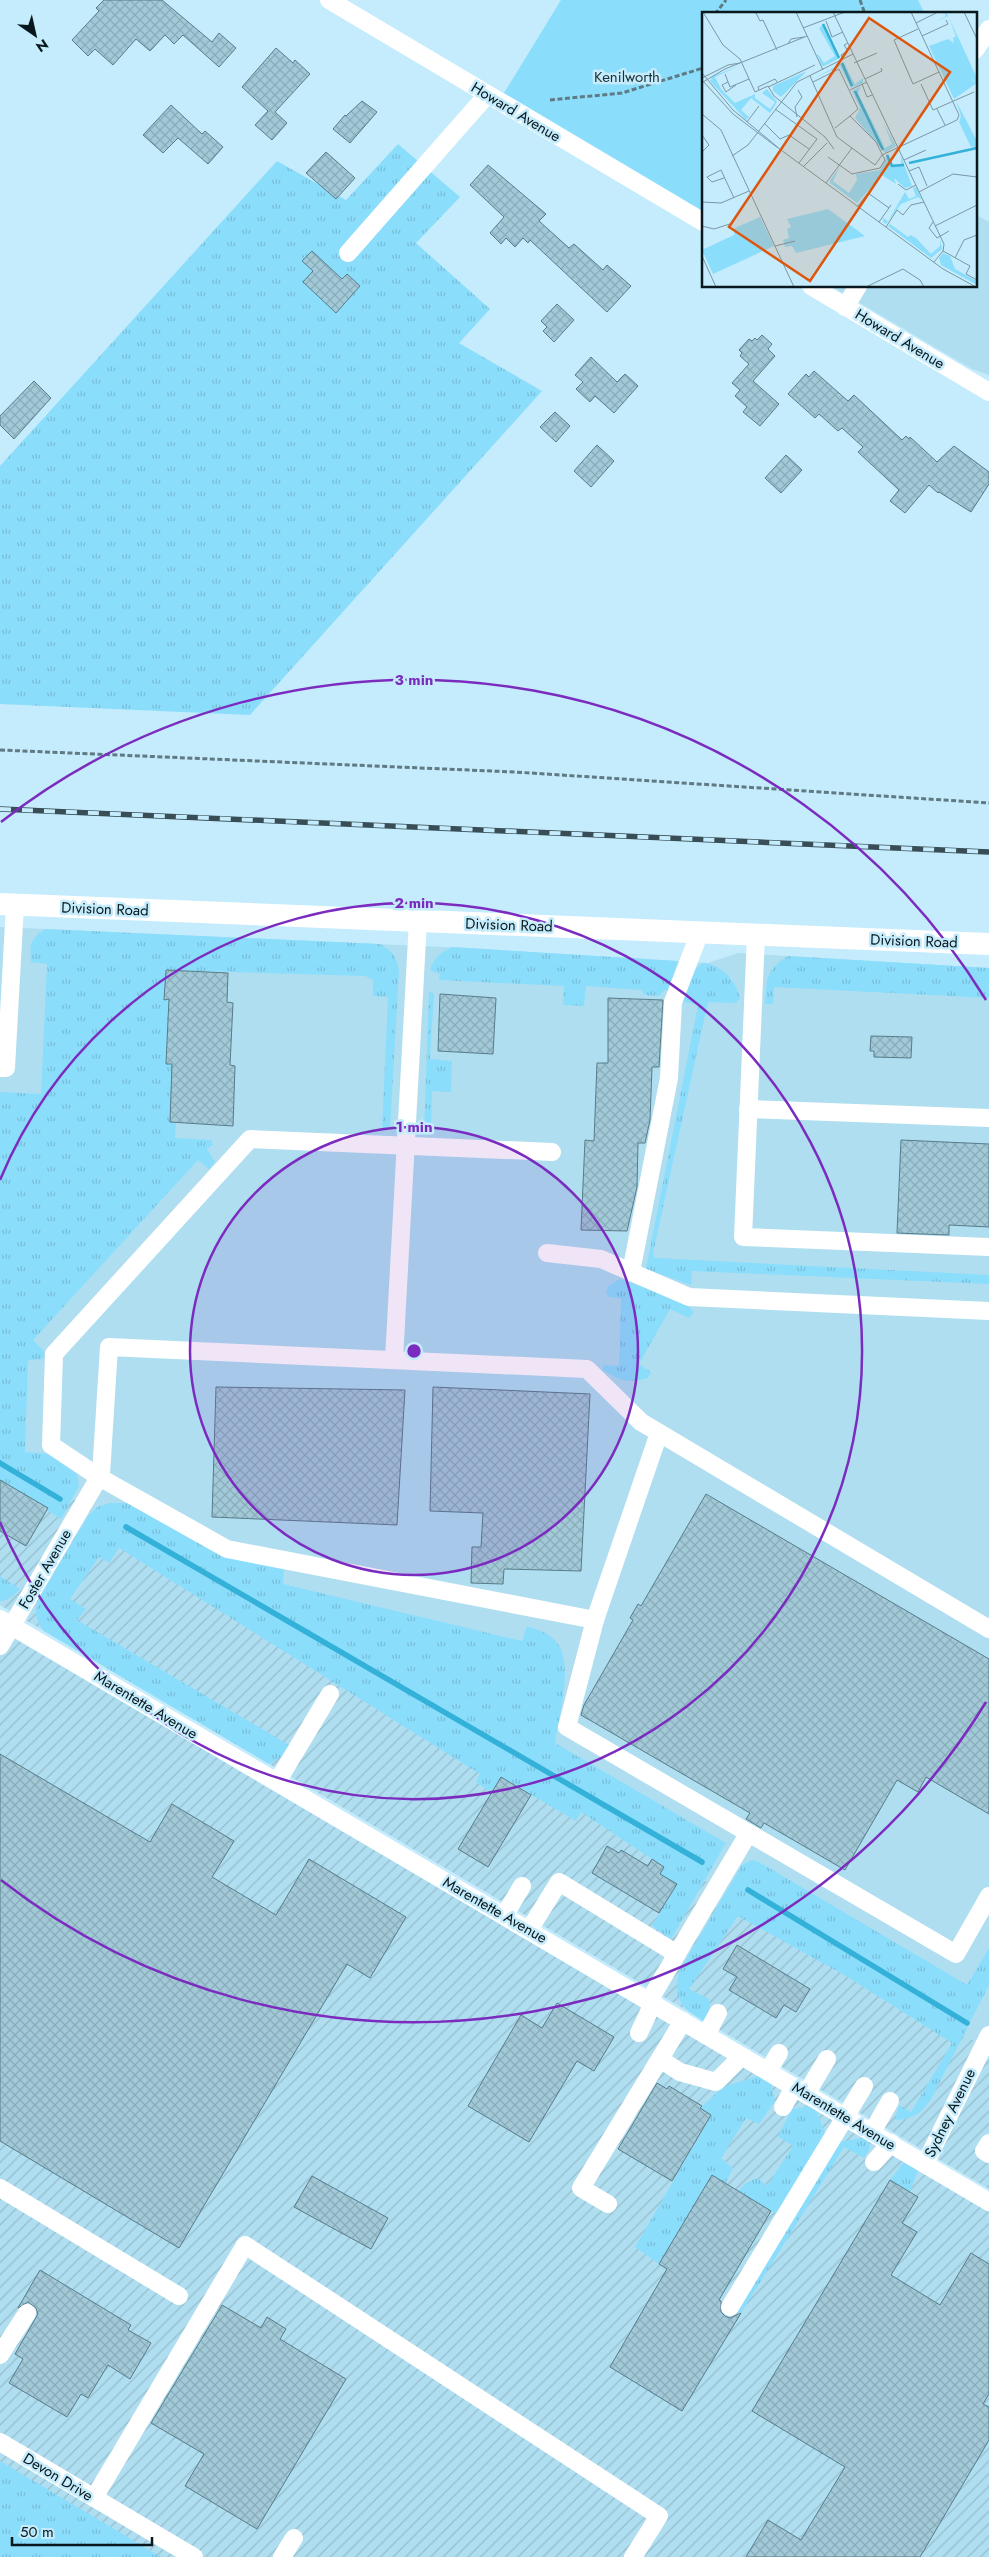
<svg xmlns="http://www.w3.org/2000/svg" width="989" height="2557" font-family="Jost,sans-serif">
	<defs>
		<pattern id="industrial-furrows" width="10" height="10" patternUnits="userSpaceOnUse" patternTransform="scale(1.25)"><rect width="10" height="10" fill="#afdef0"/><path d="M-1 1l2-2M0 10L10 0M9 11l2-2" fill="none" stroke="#95becd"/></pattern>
		<pattern id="grass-tufts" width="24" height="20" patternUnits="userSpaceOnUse" patternTransform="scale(1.25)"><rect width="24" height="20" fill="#8bddfc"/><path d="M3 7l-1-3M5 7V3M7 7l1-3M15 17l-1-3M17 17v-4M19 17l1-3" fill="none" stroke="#77bdd8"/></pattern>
		<pattern id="building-cross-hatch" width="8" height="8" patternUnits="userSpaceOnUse" patternTransform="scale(1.25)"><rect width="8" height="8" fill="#a2c9d8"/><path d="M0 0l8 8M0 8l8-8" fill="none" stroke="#8aacb9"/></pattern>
	</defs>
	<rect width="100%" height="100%" fill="#c5ecfc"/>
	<g fill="#afdef0">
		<path d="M975,214L989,222V375L972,369L831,286H975Z"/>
		<path d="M0,927L465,948L708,963L738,953L989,968V2046L962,2036L0,1454Z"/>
	</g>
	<g fill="url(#industrial-furrows)">
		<path d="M0,1454L962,2036L989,2046V2189L0,1605Z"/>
		<path d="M0,1630L989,2212V2557H0Z"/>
	</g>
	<g fill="url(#grass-tufts)">
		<path d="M398,144L460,197L416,243L490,309L459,343L542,391L250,715L0,704V466L277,161L346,200Z"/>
		<path d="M45,929L380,944C392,951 397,957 399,971L390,1130L382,1128L388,997L373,996V980L365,976L166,970L164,1000L169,999L167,1064H172L170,1122H176L175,1138L211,1140L213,1145L207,1149L215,1162L209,1169L198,1160L33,1340L44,1351V1359L28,1360L25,1452L48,1454L77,1474L79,1486L61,1519L0,1480V1092L41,1094L47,964L31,962C30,944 29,940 45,929Z"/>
		<path d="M452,947L678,961L668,991L664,990L659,996L645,995L641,990L586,986L584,1006L563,1005L564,986L439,980L440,974L430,970C434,957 440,953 452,947Z"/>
		<path d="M788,956L989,968V998L774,987L773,1004H765C767,978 765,971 788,956Z"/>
		<path d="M703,963C721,964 736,981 740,998L736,1003L708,1002L653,1253L655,1258L989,1275V1284L692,1271L691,1285L646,1269L698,1005L682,1001L693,971Z"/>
		<path d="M429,992L434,993L430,1059L452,1061L451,1092L432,1091L431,1130H424Z"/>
		<path d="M620,1279L684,1302L694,1312L689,1318L670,1309L639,1364L651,1372L648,1378C626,1384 621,1380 602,1370L604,1365L619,1366L621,1298L609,1297L606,1293L608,1286Z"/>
		<path d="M110,1503H132L284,1569L283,1584L522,1641L527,1626C538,1630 550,1633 557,1643C574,1664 559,1716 555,1743L726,1843L671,1939L652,1926L677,1884L660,1874L664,1867L581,1812L576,1821L501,1777L491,1792L476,1782L480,1774L119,1548L109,1563L99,1557L70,1599L86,1609L77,1620L289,1745L283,1756L269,1764L44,1631C35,1619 34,1613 39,1598L88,1516L97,1507Z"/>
		<path d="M0,1576L20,1589C14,1595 9,1601 0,1601Z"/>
		<path d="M752,1860L759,1862L967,1985L989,1948V1985L931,2099C921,2114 912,2119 895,2120L899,2105L911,2112L952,2043L846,1976L738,1916L689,1989L709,1999L710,2008L703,2021C681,2007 673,1999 679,1971L742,1865Z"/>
		<path d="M758,2076L771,2083L775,2101L759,2124L746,2118L721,2158L733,2168L725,2184L711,2176L659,2264L635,2247L711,2116L700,2108L723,2087Z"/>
		<path d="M810,2106L816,2109L826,2136L778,2215L738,2191L746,2183L757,2178L767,2186L793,2146L778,2136L792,2109Z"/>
		<path d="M864,2138L868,2141L870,2148L864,2158L844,2147L741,2313L737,2311L837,2142Z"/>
		<path d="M904,2162L918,2170L910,2192L890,2180Z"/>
		<path d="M0,2461L161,2557H0Z"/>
	</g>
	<path fill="#8bddfc" d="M561,0H918L925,14H703V211L504,93Z"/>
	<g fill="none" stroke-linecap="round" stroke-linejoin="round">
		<g stroke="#33b1d9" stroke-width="5.5">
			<path d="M0,1463L60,1499"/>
			<path d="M126,1527L702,1862"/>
			<path d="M748,1890L967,2023"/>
		</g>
	</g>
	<g fill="url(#building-cross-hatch)" stroke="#577c8a">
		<path d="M104,0H162L212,42L219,33L236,48L219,67L183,35L174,44L165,35L150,51L136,39L113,65L95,49L88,56L72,40L99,11L96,8Z"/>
		<path d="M276,48L293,63L295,60L310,74L275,112L287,123L272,140L255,125L268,111L242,87Z"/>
		<path d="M362,101L377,112L350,143L333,129L345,115L346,116Z"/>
		<path d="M171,105L202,134L205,131L223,147L208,164L178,138L163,153L143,135Z"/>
		<path d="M326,152L355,178L336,199L306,173Z"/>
		<path d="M488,165L546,214L539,221L569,248L574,244L603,270L607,265L631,286L607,312L530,240L528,243L523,238L515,247L506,238L501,244L490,233L504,217L470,185Z"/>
		<path d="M312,251L342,279L347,274L360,286L336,313L303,282L313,271L302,261Z"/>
		<path d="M557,304L574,320L554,342L543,331L547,327L541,321Z"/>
		<path d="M762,335L772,344L768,349L775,356L753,381L779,404L760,426L743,412L747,407L735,396L740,390L732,383L749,364L740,356L742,353L739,350L749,339L752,341L755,338L757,340Z"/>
		<path d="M591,357L617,382L625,374L638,386L614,413L595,396L590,402L576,389L583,382L575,375Z"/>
		<path d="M814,371L848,401L854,395L902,440L906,436L909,439L910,437L937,462L954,446L989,472V484L971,512L939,492L938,493L929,485L905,513L890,501L899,490L858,452L863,447L842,428L838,431L819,414L815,418L788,394L806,374L809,377Z"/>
		<path d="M34,381L51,398L14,439L0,425V416Z"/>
		<path d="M555,412L570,426L556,442L540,427Z"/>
		<path d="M597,445L614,461L591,487L574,471Z"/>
		<path d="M786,455L802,470L781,493L765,478Z"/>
		<path d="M166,970L228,973L227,1002L233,1003L230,1065L235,1066L233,1126L170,1122L172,1064H166L169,999L164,1000Z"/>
		<path d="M440,994L496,998L493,1054L438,1051Z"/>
		<path d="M608,998L663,1000L659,1067H652L650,1120L645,1143H638L637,1187L627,1231L581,1230L585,1140L594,1141L597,1063H608Z"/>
		<path d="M871,1036L912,1037L911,1058L874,1057V1051H870Z"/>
		<path d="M901,1140L989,1144V1227L949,1225V1235L897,1233Z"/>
		<path d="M216,1387L405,1390L397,1525L212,1517Z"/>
		<path d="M433,1387L590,1394L581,1571L504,1569L503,1584L471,1583L472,1547H481L483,1513L430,1511Z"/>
		<path d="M0,1480L48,1508L26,1546L0,1531Z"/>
		<path d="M706,1494L989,1659V1814L926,1777L918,1792L897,1780L845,1870L764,1823L761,1828L746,1819L750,1813L581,1715L584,1705L633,1620L630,1618L638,1604L641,1606Z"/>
		<path d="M0,1754L150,1842L172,1804L234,1841L212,1877L276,1915L309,1859L406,1917L370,1978L347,1964L179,2248L0,2141Z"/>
		<path d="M501,1777L531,1795L488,1867L458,1849Z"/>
		<path d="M607,1846L619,1853L621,1850L648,1866L652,1859L664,1867L660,1874L677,1884L659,1913L592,1873Z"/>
		<path d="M737,1945L810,1989L796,2012L784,2005L776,2018L729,1990L737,1977L723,1969Z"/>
		<path d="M557,2003L614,2037L594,2071L577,2061L529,2142L468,2106L521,2015L542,2028Z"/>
		<path d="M657,2083L667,2089L669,2086L702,2106L700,2108L711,2115L672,2181L618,2149Z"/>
		<path d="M712,2175L771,2211L719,2300L721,2301V2312L725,2316L730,2318L741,2313L682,2411L610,2367L667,2269L659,2264Z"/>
		<path d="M312,2176L388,2218L371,2249L294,2207Z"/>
		<path d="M890,2180L918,2197L902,2223L917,2232L891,2275L940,2305L971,2253L989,2264V2394L983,2404L989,2407V2440L920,2557H746L768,2520L801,2540L845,2467L752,2411Z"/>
		<path d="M40,2270L131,2325L128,2330L151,2343L130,2379L108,2365L88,2398L81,2394L67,2417L9,2383L23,2359L15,2354L38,2314L36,2308L28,2302L18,2308Z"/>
		<path d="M222,2305L261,2328L267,2317L286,2329L280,2339L346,2379L257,2529L185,2486L204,2454L151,2423Z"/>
	</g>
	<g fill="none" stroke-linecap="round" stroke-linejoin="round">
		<g stroke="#607a84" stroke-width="3" stroke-dasharray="5 2.5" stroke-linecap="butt">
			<path d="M860,0L865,14"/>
			<path d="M715,14L726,0"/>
			<path d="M703,63V105"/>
			<path d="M550,100L622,93L703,68"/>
			<path d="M0,750L515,772L989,803"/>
		</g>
		<g stroke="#fff" stroke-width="18">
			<path d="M329,0L703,222"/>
			<path d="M975,50L989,29"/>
			<path d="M348,253L487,95"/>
			<path d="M811,286L989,392"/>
			<path d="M845,307L858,286"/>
			<path d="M756,935L743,1237L989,1247"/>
			<path d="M0,1068H6L15,905"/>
			<path d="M748,1109L989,1118"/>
			<path d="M552,1152L250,1139L54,1354L51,1445L99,1477L227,1549L595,1620L567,1727L956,1954L989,1896"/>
			<path d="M547,1253L601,1259L689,1297L989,1311"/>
			<path d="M631,1272L669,1078L673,1002L700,932"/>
			<path d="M394,1360L418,921"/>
			<path d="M0,1619L989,2202"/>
			<path d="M595,1620L659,1433"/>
			<path d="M0,1646L101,1474L109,1347L587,1369L641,1422L989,1629"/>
			<path d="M277,1782L330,1694"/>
			<path d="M504,1916L522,1886"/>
			<path d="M529,1930L559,1882L677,1954"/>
			<path d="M649,2001L748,1834"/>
			<path d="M639,2033L653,2003"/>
			<path d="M706,2035L718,2013"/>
			<path d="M660,2059L680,2072L716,2082L742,2056"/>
			<path d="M768,2071L779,2053"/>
			<path d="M806,2094L827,2059"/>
			<path d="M783,2107L794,2087"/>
			<path d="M872,2132L890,2101"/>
			<path d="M989,2143L984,2151L989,2154"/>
			<path d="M874,2162L891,2143"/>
			<path d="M925,2164L989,2035"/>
			<path d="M0,2188L179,2296"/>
			<path d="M608,2204L581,2188L683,2021"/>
			<path d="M730,2307L864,2086"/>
			<path d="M0,2355L27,2313"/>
			<path d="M0,2442L194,2557"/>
			<path d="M94,2498L245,2245L659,2516L633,2557"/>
			<path d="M282,2557L294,2538"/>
		</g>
		<path stroke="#fff" stroke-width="22" d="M0,904L989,944"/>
		<defs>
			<path id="rail" d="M0,809L989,852"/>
		</defs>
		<use href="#rail" stroke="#384d55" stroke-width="5.5"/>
		<use href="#rail" stroke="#c5ecfc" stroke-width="4" stroke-dasharray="11" stroke-linecap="butt"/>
	</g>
	<circle cx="414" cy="1351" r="224" fill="#7b2cbf" fill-opacity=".12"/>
	<g fill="none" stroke="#7b2cbf" stroke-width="2.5">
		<circle cx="414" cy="1351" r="224"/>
		<path d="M0 1180A448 448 0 1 1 0 1522"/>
		<path d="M986 1702A671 671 0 0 1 1 1880M1 822A671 671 0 0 1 986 1000"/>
	</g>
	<g text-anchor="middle" stroke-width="5" stroke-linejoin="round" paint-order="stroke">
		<g font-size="15" fill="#1b2f37" stroke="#c5ecfc">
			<text x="627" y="82">Kenilworth</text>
		</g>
		<g font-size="15" fill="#09181d" stroke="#c5ecfc">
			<text transform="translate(516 112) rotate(31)" y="5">Howard Avenue</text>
			<text transform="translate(900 339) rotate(31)" y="5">Howard Avenue</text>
			<text transform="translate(105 909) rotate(2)" y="5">Division Road</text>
			<text transform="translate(509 925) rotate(2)" y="5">Division Road</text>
			<text transform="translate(914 941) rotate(2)" y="5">Division Road</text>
			<text transform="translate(45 1569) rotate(-60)" y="5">Foster Avenue</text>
			<text transform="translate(146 1705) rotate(31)" y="5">Marentette Avenue</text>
			<text transform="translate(495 1910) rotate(30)" y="5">Marentette Avenue</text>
			<text transform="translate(950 2113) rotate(-64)" y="5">Sydney Avenue</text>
			<text transform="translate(844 2116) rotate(31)" y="5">Marentette Avenue</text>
			<text transform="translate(58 2477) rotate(31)" y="5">Devon Drive</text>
		</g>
	</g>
	<g transform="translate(702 12)">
		<rect width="275" height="275" fill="#c5ecfc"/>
		<path d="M242,0H244L256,25L252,28V37L262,48L270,68L275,71L252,87L227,34L246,27L252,31L251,26L254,24L246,4L235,9L244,4ZM122,12L138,46L122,54H120L115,43L116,42L122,51L133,44L117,16ZM149,46L142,50L147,61L153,72L161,66V71L149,76L138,54L111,67ZM37,54L13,65L19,77L33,91L53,82V86L68,97L73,90L60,81L65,77L75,90L68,101L49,86L39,98L47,105L44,108L8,69L11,64ZM105,59L79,85L71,79V74ZM159,74L156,81L183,136L190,132L181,110L194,134L183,141L153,106L158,96L150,79ZM254,89L275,129V135H269L257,110L259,104ZM186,142L191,152H199V144L210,174L203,176L192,166L194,172L180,163L155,191L128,171V168L138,155L131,169L147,181L155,168L154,162L178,158ZM214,175L220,188L216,185L199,192L184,212L181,210V206L186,209L203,180L207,187L214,184L211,176ZM126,197L163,224L94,241L90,234L83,235L81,228L87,226L85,217L89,215L85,207ZM188,212L206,225L209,223L214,226L229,242L238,234V226L240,237L229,246L186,214ZM241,241L248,244L253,257L275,269V273L239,253L237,246Z" fill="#8bddfc"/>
		<path d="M256,25L275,66V71L267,65L261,48L252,37V28Z" fill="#8bddfc"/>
		<path d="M58,205L72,234L11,262L0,238L32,223L33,216Z" fill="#8bddfc"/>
		<path fill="none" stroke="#33b1d9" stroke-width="2.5" d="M121,12L137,46M140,51L150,74M153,79L181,138M185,143L190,154L202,153M207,151L275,136"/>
		<path fill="none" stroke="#7a97a3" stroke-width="1" d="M1,0L21,33L38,47L53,80L66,74L72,84L123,125L132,137M94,0L121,58M131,0L242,232L241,239L232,250M262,0L275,27M54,1L58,9L61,8L75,38M124,9L130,25L141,20M214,11L236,0M101,16L143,0M216,17L192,28L211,72L237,60M220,24L246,12L244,8M86,32L89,27L102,25M141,47L139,43L146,39L142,33L146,31M152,51L175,41M0,61L31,98L79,138L241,257L274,275M23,62L28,75L47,67M108,64L135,125L173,153L180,143L255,108L257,103L209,0M0,66L26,53L38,51M163,67L180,59L179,56M0,68L31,102L76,136M1,70L23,57L105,24M26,70L20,73L24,80L34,73M111,70L137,57L156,97L148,104L174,130L183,148L178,156L150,162L126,145M160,72L165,85L170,83M219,72L231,98L272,80M66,75L113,53M57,78L56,75L73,67L75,70M148,78L165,70M73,97L115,127L97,151M235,97L243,113M0,102L19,118L92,275M95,105L93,95L100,85L96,78M45,110L57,94M62,111L78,127L87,123L107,137M133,116L148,104M0,123L7,133L0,140M30,144L46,133L95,70L151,42M202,148L224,138M102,154L125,131M207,159L217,155L225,174M22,166L10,170L5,165L19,158L32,186M124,171L150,136M196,172L204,178L214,173M217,180L251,162L275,165M0,190L19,191L47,179M156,194L166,181L187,196M177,210L189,193M231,210L227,216L235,226L247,219M0,214L12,217L31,211M233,214L275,193M184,215L195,198L201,203L209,193L222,190M73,234L93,229M241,239L268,254L264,262L275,268M0,244L14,275M253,246L262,228L275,223M164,275L201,257L218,268L222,275"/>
		<path fill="#dd560d" fill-opacity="0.15" stroke="#dd560d" stroke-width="2.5" d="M167,6L248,60L108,269L27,215Z"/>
		<rect width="275" height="275" fill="none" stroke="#09181d" stroke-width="2.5"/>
	</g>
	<circle cx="414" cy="1351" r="8" fill="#7b2cbf" stroke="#c5ecfc" stroke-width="2.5"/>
	<g font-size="15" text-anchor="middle" font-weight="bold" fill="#7b2cbf" stroke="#c5ecfc" stroke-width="5" stroke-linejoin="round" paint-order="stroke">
		<text x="414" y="685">3 min</text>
		<text x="414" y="908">2 min</text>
		<text x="414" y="1132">1 min</text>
	</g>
	<g transform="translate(35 35) rotate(146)" stroke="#c5ecfc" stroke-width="4" paint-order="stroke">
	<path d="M0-4L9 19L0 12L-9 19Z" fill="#09181d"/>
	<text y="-8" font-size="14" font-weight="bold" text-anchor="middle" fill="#09181d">N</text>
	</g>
	<path d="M12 2537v8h140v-8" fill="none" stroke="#09181d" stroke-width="2.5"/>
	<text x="20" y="2537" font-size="15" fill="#09181d" stroke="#c5ecfc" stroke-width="4" paint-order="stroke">50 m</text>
</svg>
